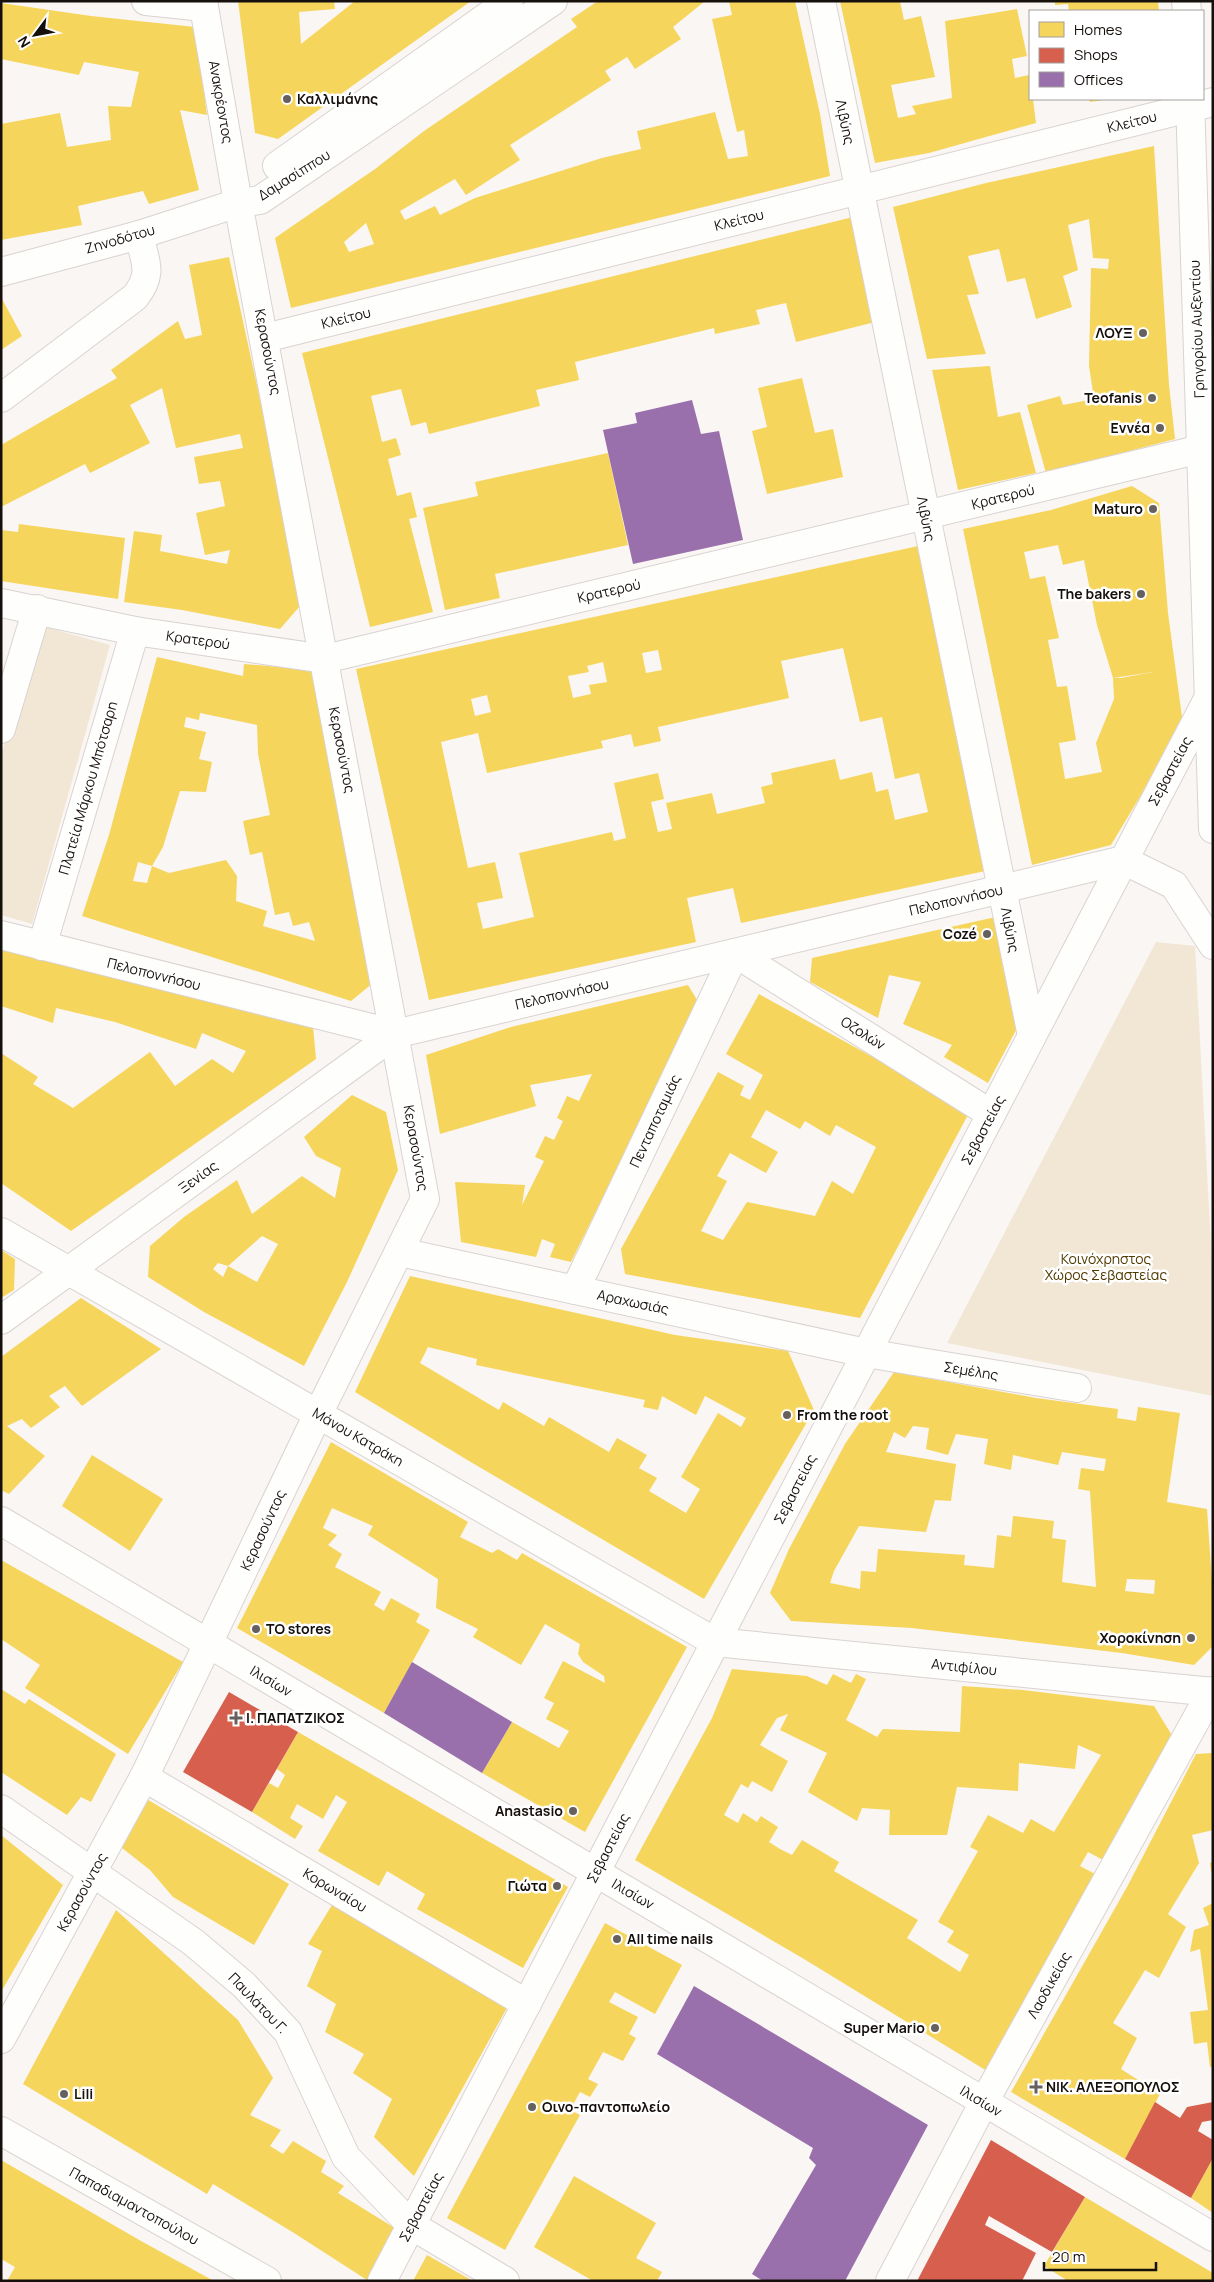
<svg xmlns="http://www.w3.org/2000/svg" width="1214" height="2282" font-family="Manrope,sans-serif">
	<rect width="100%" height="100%" fill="#faf6f4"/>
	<g fill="#f1e7d4">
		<path d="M38,625L110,645L32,924L1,915V756Z"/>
		<path d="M1156,942L1195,946L1213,1285V1396L947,1343Z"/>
	</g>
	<g fill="#f6d55c" fill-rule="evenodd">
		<path d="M238,1H334L335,9L299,12L301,44L355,1H471L278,139L255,133Z"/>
		<path d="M598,1H705L673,27L681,39L635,69L627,57L605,71L611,80L510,145L520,160L466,195L455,179L400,211L405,220L435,206L440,215L475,198L602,158L641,149L637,131L715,112L728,159L748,156L744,130L737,132L712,19L732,15L729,1H795L820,114L830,176L291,308L275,238L375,169L424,131L577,27L571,19ZM366,223L374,244L349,252L344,242Z"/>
		<path d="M840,1H900L904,20L921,16L935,77L891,85L898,118L916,114L912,106L952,98L945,21L1017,9L1027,56L1012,59L1015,78L1029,75L1030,99H1033L1036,123L929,153L875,163Z"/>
		<path d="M1055,1H1158L1159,11H1069L1068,4L1055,5Z"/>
		<path d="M1,3L91,16L195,27L207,115L180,110L199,190L149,204L143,191L78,206L82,225L1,240V124L60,113L67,147L111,140L108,106L131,107L139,72L84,62L79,75L1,59Z"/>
		<path d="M1089,99H1104V100L1090,102Z"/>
		<path d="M1154,146L1169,385L1175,439L1046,473L1027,405L1060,396L1063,405L1094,399L1089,366L1091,268L1108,269L1109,259L1093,258L1089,219L1068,225L1078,270L1063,276L1072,307L1036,319L1025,278L1007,282L999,249L968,256L979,294L967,295L986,354L927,359L893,207L986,183Z"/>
		<path d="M853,217L879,321L796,342L786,303L756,310L760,324L715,334L714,328L575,362L579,380L536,390L540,406L429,434L426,422L411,426L401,389L371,396L382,442L396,438L401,455L388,459L397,496L411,492L417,517L409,519L433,612L370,627L302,353Z"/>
		<path d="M229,257L266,427L300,606L280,629L182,610L124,602L134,531L162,535L160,551L227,564L230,550L205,555L196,513L225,506L220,481L199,484L194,457L243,448L240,434L176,448L162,388L130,405L150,443L90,473L85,464L1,507V445L117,378L111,370L178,321L185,339L202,335L189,265Z"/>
		<path d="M1,297L22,336L1,350Z"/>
		<path d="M990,366L998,417L1020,412L1036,473L958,490L932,370Z"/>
		<path d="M802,378L815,433L833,429L843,477L767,494L752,431L767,427L758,388Z"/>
		<path d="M608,453L628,545L495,574L500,598L445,610L423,508L478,496L475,482Z"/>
		<path d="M1132,486L1159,503L1168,613L1182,717L1141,795L1111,845L1032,865L963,529L1051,510ZM1058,545L1063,565L1084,560L1097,625L1113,678L1114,699L1096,743L1102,772L1065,779L1059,743L1076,740L1067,686L1057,687L1048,640L1059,638L1045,576L1030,579L1024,552ZM1153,672L1121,678H1113Z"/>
		<path d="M19,524L125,538L118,599L1,581V530L18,532Z"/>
		<path d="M918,546L990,870L741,923L733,888L687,898L696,942L429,1000L356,669ZM843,648L860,722L882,717L895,779L919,773L928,812L895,820L888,789L876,792L872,772L840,780L835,759L771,773L773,784L761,787L765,803L717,814L712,793L666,803L672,829L658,832L651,802L664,799L658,773L614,783L626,838L614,841L612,832L519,853L534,917L483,929L477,903L503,898L495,862L468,868L441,742L478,733L487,773L603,748L601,741L631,734L634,747L661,741L658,727L789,698L781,661ZM658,650L662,670L646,673L642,653ZM603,662L607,682L589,685L591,694L573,698L568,676L589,672L587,666ZM487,695L491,712L475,716L471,699Z"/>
		<path d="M157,657L243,676L244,664L313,670L373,983L351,1001L82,916L109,835ZM200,713L257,725L258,754L270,815L243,821L250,855L262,852L275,915L289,912L293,926L309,922L315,941L263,926L267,911L236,901L237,876L226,860L169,873L152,866L147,883L133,881L138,862L152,866L163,847L180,791L206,792L212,762L199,759L206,732L184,727L186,717L199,720Z"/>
		<path d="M1000,916L1022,1019L988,1083L944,1057L952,1045L903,1024L921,982L889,975L878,1018L810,982L812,958Z"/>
		<path d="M1,939L313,1026L316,1059L71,1231L1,1183V1053L38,1077L33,1084L73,1108L150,1052L175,1086L212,1059L233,1073L246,1051L202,1033L196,1049L115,1022L56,1008L53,1023L1,1006Z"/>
		<path d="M688,985L702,1008L672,1056L571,1262L550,1257L555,1244L542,1239L536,1257L461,1242L455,1182L525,1185L522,1205L544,1161L535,1157L545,1136L554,1140L563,1121L557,1118L567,1096L579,1101L592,1074L530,1085L536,1106L440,1134L426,1055L511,1027Z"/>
		<path d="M759,994L970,1111L860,1318L625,1274L621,1249L718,1072L744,1086L740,1095L750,1100L763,1075L726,1054ZM766,1110L800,1129L805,1121L830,1136L836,1125L876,1147L853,1194L832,1181L815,1216L747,1202L723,1240L701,1231L727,1181L717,1176L730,1153L766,1173L778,1152L751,1137Z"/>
		<path d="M352,1095L386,1112L398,1170L347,1282L304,1366L204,1312L148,1277L150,1246L184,1217L237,1180L252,1214L302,1176L335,1198L341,1168L316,1156L304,1137ZM262,1236L278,1244L257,1282L228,1266L223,1277L213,1269L218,1263L228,1266Z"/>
		<path d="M1,1250L15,1259L14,1290L1,1298Z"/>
		<path d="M410,1276L675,1335L788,1351L814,1410L704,1599L469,1461L355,1392ZM428,1347L477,1359L476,1365L645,1400L643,1407L658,1410L662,1396L696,1415L705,1396L746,1418L741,1427L718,1413L681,1477L700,1489L686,1513L649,1491L657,1478L639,1468L647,1455L617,1438L609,1452L549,1417L544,1426L503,1402L499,1410L420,1363Z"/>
		<path d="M81,1298L161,1349L82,1406L65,1386L49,1396L60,1407L31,1428L22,1419L7,1426L45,1456L9,1494L1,1490V1357Z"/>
		<path d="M894,1372L1036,1398L1118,1409L1117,1418L1136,1421L1138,1407L1180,1413L1167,1502L1207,1509L1213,1596V1646L1194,1665L1122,1653L912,1628L791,1621L770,1593L789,1549L845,1444ZM913,1426L929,1428L926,1449L948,1455L956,1434L988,1439L984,1464L1011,1470L1013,1455L1058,1465L1062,1452L1106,1459L1104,1471L1081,1468L1078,1489L1090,1491L1096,1587L1062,1582L1066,1540L1052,1538L1054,1521L1013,1516L1011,1537L997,1535L994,1568L964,1565L965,1555L878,1549L876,1572L861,1571L860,1589L830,1583L834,1571L859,1526L926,1532L935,1500L951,1501L956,1464L886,1452L894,1432L905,1438ZM1127,1579L1155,1580L1154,1594L1125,1591Z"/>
		<path d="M331,1442L468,1522L460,1537L492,1553L498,1549L517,1560L522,1553L687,1647L585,1832L482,1773L512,1722L559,1748L569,1731L546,1719L554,1703L544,1698L563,1661L605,1683L604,1676L583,1662L578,1654L580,1644L545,1624L521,1665L473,1637L478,1629L436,1608L438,1579L368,1535L373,1526L332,1508L323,1528L337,1535L328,1545L342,1554L335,1567L381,1592L374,1605L384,1611L391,1598L420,1614L416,1622L430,1630L384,1713L237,1628Z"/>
		<path d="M92,1455L163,1499L130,1551L62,1506Z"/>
		<path d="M1,1560L183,1662L128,1754L25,1688L40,1665L1,1639Z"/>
		<path d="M732,1669L807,1676L827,1685L833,1674L851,1683L856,1674L866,1679L846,1720L877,1737L883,1729L960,1732L962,1686L1023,1690L1154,1706L1173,1737L1107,1862L1088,1852L1080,1866L1095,1874L987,2071L804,1959L635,1860L712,1718ZM788,1714L780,1730L827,1753L808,1792L857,1821L862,1808L890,1810L889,1835H947L957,1787L1018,1791L1019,1763L1075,1769L1078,1745L1101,1755L1054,1832L1031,1819L1023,1833L988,1815L970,1847L978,1851L938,1922L954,1931L947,1942L969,1955L960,1972L907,1938L918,1920L834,1871L839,1862L802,1840L792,1855L780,1849L769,1842L778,1827L761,1816L757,1822L743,1813L738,1823L724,1815L741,1784L748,1788L752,1781L772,1792L788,1761L760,1745L777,1718Z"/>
		<path d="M1,1689L25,1704L29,1699L116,1754L91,1802L81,1797L67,1815L1,1772Z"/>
		<path d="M298,1732L568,1887L523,1968L417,1909L425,1894L387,1871L379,1886L318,1851L347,1802L336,1795L323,1819L297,1804L290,1818L303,1826L295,1839L252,1812L269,1783L278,1788L285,1775L277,1769Z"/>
		<path d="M1213,1753V1830L1192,1835L1199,1863L1168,1914L1186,1927L1159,1978L1145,1970L1113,2023L1137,2038L1121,2069L1160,2094L1125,2159L1011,2092L1127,1887L1196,1754Z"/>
		<path d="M145,1798L289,1884L254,1945L173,1897L150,1870L117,1844Z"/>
		<path d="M1,1835L63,1885L1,1992Z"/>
		<path d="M1213,1862V1875H1212L1210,1863Z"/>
		<path d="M1213,1903V2067H1210L1207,2042L1194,2044L1190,2012L1208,2010L1200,1949L1190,1952L1194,1930L1209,1925L1203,1908Z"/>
		<path d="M332,1905L508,2006L414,2176L374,2137L392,2099L353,2073L364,2054L325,2032L336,2004L307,1986L322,1951L308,1944Z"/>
		<path d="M116,1910L238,2020L273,2078L250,2115L281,2130L270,2146L283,2154L293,2141L326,2161L321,2172L344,2186L338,2193L398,2230L367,2280L294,2233L213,2184L207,2194L23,2084Z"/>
		<path d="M605,1923L682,1965L655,2014L615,1992L609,2002L638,2017L629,2034L636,2038L623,2061L603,2052L588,2079L598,2084L590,2097L580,2092L570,2110L580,2115L505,2250L447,2218Z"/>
		<path d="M1213,2158V2213L1191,2198Z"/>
		<path d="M1,2160L141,2241L214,2281H7L15,2267L1,2259Z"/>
		<path d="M574,2176L656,2223L636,2258L662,2272L657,2281H593L534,2247Z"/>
		<path d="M1085,2197L1213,2273V2281H1064L1065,2279L1044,2266Z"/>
		<path d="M427,2255L473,2281H413Z"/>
	</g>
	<g fill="#d6604d">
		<path d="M229,1692L298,1732L252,1812L183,1772Z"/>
		<path d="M1155,2102L1180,2118L1187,2107L1213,2102V2120L1202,2122L1198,2131L1213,2140V2158L1191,2198L1125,2159Z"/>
		<path d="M991,2140L1085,2197L1052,2252L989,2216L985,2225L1036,2253L1022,2281H917Z"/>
	</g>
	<g fill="#9970ab">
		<path d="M692,400L701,434L719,431L743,540L633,564L603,430L637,423L635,413Z"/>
		<path d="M412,1662L512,1722L482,1773L384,1713Z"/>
		<path d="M694,1986L928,2125L845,2281H763L752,2274L816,2165L809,2158L813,2148L657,2054Z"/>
	</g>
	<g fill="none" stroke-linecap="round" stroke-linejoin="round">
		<defs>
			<g id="street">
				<path d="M146,1L204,7"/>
				<path d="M821,1L1032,1036"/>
				<path d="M277,166L509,1"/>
				<path d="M1,272L139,235L238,203L260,200L553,1"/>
				<path d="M265,338L1213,102"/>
				<path d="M1,398L135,297C154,273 145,262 139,235"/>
				<path d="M1,603L135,631L325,659L1201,449L1213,448"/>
				<path d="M1,729L37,609"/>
				<path d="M1,935L395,1034L1123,860L1174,885L1213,945"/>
				<path d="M42,946L135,631"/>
				<path d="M1,1232L715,1642L1213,1692"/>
				<path d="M400,1252L866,1353L1077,1388"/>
				<path d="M575,1290L735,953L991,1114"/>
				<path d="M1,1320L395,1034"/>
				<path d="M144,1777L527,2004"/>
				<path d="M1,1809L193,1942L244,1985L288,2032L346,2157L411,2225L505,2281"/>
				<path d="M1,2039L144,1777L318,1414L425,1199L238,203L203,1"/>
				<path d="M890,2281L984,2102L1212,1691"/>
			</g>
			<g id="secondary">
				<path d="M1186,1L1187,11"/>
				<path d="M1190,99L1213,829"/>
				<path d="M1,1521L1213,2237"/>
				<path d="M1,2131L267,2281"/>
				<path d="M382,2281L1209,697"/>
			</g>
		</defs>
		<use href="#street" stroke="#d9d3d1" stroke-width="30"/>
		<use href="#secondary" stroke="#d9d3d1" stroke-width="30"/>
		<use href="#street" stroke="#fefefd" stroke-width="28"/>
		<use href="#secondary" stroke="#fefefd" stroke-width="28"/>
	</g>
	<g fill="#66605e" stroke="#fff" stroke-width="2">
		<circle cx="287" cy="99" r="5"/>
		<circle cx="1143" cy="333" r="5"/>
		<circle cx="1152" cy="398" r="5"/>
		<circle cx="1160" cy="428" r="5"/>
		<circle cx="1153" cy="509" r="5"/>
		<circle cx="1141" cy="594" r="5"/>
		<circle cx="987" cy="934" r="5"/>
		<circle cx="787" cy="1415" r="5"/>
		<circle cx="256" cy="1629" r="5"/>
		<circle cx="1191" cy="1638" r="5"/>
		<path d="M233.5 1710.5h5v5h5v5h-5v5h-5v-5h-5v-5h5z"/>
		<circle cx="573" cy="1811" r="5"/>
		<circle cx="557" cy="1886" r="5"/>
		<circle cx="617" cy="1939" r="5"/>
		<circle cx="935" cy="2028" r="5"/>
		<path d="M1033.5 2079.5h5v5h5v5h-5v5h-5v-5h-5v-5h5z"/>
		<circle cx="64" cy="2094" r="5"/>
		<circle cx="532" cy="2107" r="5"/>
	</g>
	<g text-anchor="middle" stroke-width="5" stroke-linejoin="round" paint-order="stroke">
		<g font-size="14" font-weight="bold" fill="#16100d" stroke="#fff" text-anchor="end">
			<text x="297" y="104" text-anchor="start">Καλλιμάνης</text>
			<text x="1133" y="338">ΛΟΥΞ</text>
			<text x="1142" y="403">Teofanis</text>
			<text x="1150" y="433">Εννέα</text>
			<text x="1143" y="514">Maturo</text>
			<text x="1131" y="599">The bakers</text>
			<text x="977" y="939">Cozé</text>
			<text x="797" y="1420" text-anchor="start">From the root</text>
			<text x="266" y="1634" text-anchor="start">TO stores</text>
			<text x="1181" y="1643">Χοροκίνηση</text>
			<text x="246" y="1723" text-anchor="start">Ι. ΠΑΠΑΤΖΙΚΟΣ</text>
			<text x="563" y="1816">Anastasio</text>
			<text x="547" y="1891">Γιώτα</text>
			<text x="627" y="1944" text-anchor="start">All time nails</text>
			<text x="925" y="2033">Super Mario</text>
			<text x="1046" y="2092" text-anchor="start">ΝΙΚ. ΑΛΕΞΟΠΟΥΛΟΣ</text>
			<text x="74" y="2099" text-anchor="start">Lili</text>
			<text x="542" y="2112" text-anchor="start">Οινο-παντοπωλείο</text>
		</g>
		<g font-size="14" fill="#16100d" stroke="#fff">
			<text transform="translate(221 102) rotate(80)" y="5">Ανακρέοντος</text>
			<text transform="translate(845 122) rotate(78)" y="5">Λιβύης</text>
			<text transform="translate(1132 122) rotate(-14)" y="5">Κλείτου</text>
			<text transform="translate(294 175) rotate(-32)" y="5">Δαμασίππου</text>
			<text transform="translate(739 220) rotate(-14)" y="5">Κλείτου</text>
			<text transform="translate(120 239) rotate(-16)" y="5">Ζηνοδότου</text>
			<text transform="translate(346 318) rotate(-14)" y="5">Κλείτου</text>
			<text transform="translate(1197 329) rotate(-92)" y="5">Γρηγορίου Αυξεντίου</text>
			<text transform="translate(268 352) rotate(79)" y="5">Κερασούντος</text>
			<text transform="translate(1003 497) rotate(-14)" y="5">Κρατερού</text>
			<text transform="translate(926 519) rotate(79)" y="5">Λιβύης</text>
			<text transform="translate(609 591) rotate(-13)" y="5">Κρατερού</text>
			<text transform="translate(198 640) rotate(8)" y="5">Κρατερού</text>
			<text transform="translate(342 750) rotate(79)" y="5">Κερασούντος</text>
			<text transform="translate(1170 771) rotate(-62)" y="5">Σεβαστείας</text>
			<text transform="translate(88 788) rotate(-74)" y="5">Πλατεία Μάρκου Μπότσαρη</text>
			<text transform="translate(956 900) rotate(-13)" y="5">Πελοποννήσου</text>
			<text transform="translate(1010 930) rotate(79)" y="5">Λιβύης</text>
			<text transform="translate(154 974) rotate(14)" y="5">Πελοποννήσου</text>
			<text transform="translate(562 994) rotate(-13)" y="5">Πελοποννήσου</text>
			<text transform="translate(863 1033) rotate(32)" y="5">Οζολών</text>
			<text transform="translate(655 1121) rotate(-65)" y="5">Πενταποταμιάς</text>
			<text transform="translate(983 1130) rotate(-62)" y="5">Σεβαστείας</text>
			<text transform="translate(416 1148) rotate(80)" y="5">Κερασούντος</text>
			<text transform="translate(198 1177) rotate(-36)" y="5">Ξενίας</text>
			<text transform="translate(633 1302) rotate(12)" y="5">Αραχωσιάς</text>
			<text transform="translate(971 1371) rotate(9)" y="5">Σεμέλης</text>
			<text transform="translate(358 1437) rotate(30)" y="5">Μάνου Κατράκη</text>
			<text transform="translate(795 1489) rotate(-63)" y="5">Σεβαστείας</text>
			<text transform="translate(263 1530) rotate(-65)" y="5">Κερασούντος</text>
			<text transform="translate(964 1667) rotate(6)" y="5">Αντιφίλου</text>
			<text transform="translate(271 1681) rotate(31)" y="5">Ιλισίων</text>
			<text transform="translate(608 1848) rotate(-63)" y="5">Σεβαστείας</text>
			<text transform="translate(335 1890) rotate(31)" y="5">Κορωναίου</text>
			<text transform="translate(82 1892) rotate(-61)" y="5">Κερασούντος</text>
			<text transform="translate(633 1894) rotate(30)" y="5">Ιλισίων</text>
			<text transform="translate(1049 1985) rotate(-61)" y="5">Λαοδικείας</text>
			<text transform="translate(258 2003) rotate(46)" y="5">Παυλάτου Γ.</text>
			<text transform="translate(981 2101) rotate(31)" y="5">Ιλισίων</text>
			<text transform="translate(134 2206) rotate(29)" y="5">Παπαδιαμαντοπούλου</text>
			<text transform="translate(421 2207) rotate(-62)" y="5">Σεβαστείας</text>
		</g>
		<g font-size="14" fill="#503a00" stroke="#fff">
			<text x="1106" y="1264">Κοινόχρηστος<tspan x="1106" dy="16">Χώρος Σεβαστείας</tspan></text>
		</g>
	</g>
	<rect width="1214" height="2282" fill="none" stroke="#16100d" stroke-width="5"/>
	<rect x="1029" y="10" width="175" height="90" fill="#ffffff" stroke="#a29f9e"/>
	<rect x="1039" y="22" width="25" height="15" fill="#f6d55c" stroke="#a29f9e"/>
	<text x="1074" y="35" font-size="15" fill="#16100d">Homes</text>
	<rect x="1039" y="48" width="25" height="15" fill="#d6604d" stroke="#a29f9e"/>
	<text x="1074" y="60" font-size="15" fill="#16100d">Shops</text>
	<rect x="1039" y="72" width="25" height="15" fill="#9970ab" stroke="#a29f9e"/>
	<text x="1074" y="85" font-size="15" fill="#16100d">Offices</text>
	<g transform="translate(35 35) rotate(238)" stroke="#ffffff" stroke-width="4" paint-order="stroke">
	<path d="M0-4L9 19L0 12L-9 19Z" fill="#16100d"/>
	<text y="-8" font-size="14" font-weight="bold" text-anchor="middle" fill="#16100d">N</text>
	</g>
	<path d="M1044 2262v8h112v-8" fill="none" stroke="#16100d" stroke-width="2.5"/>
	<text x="1052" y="2262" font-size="15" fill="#16100d" stroke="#ffffff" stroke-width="4" paint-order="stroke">20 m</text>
</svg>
